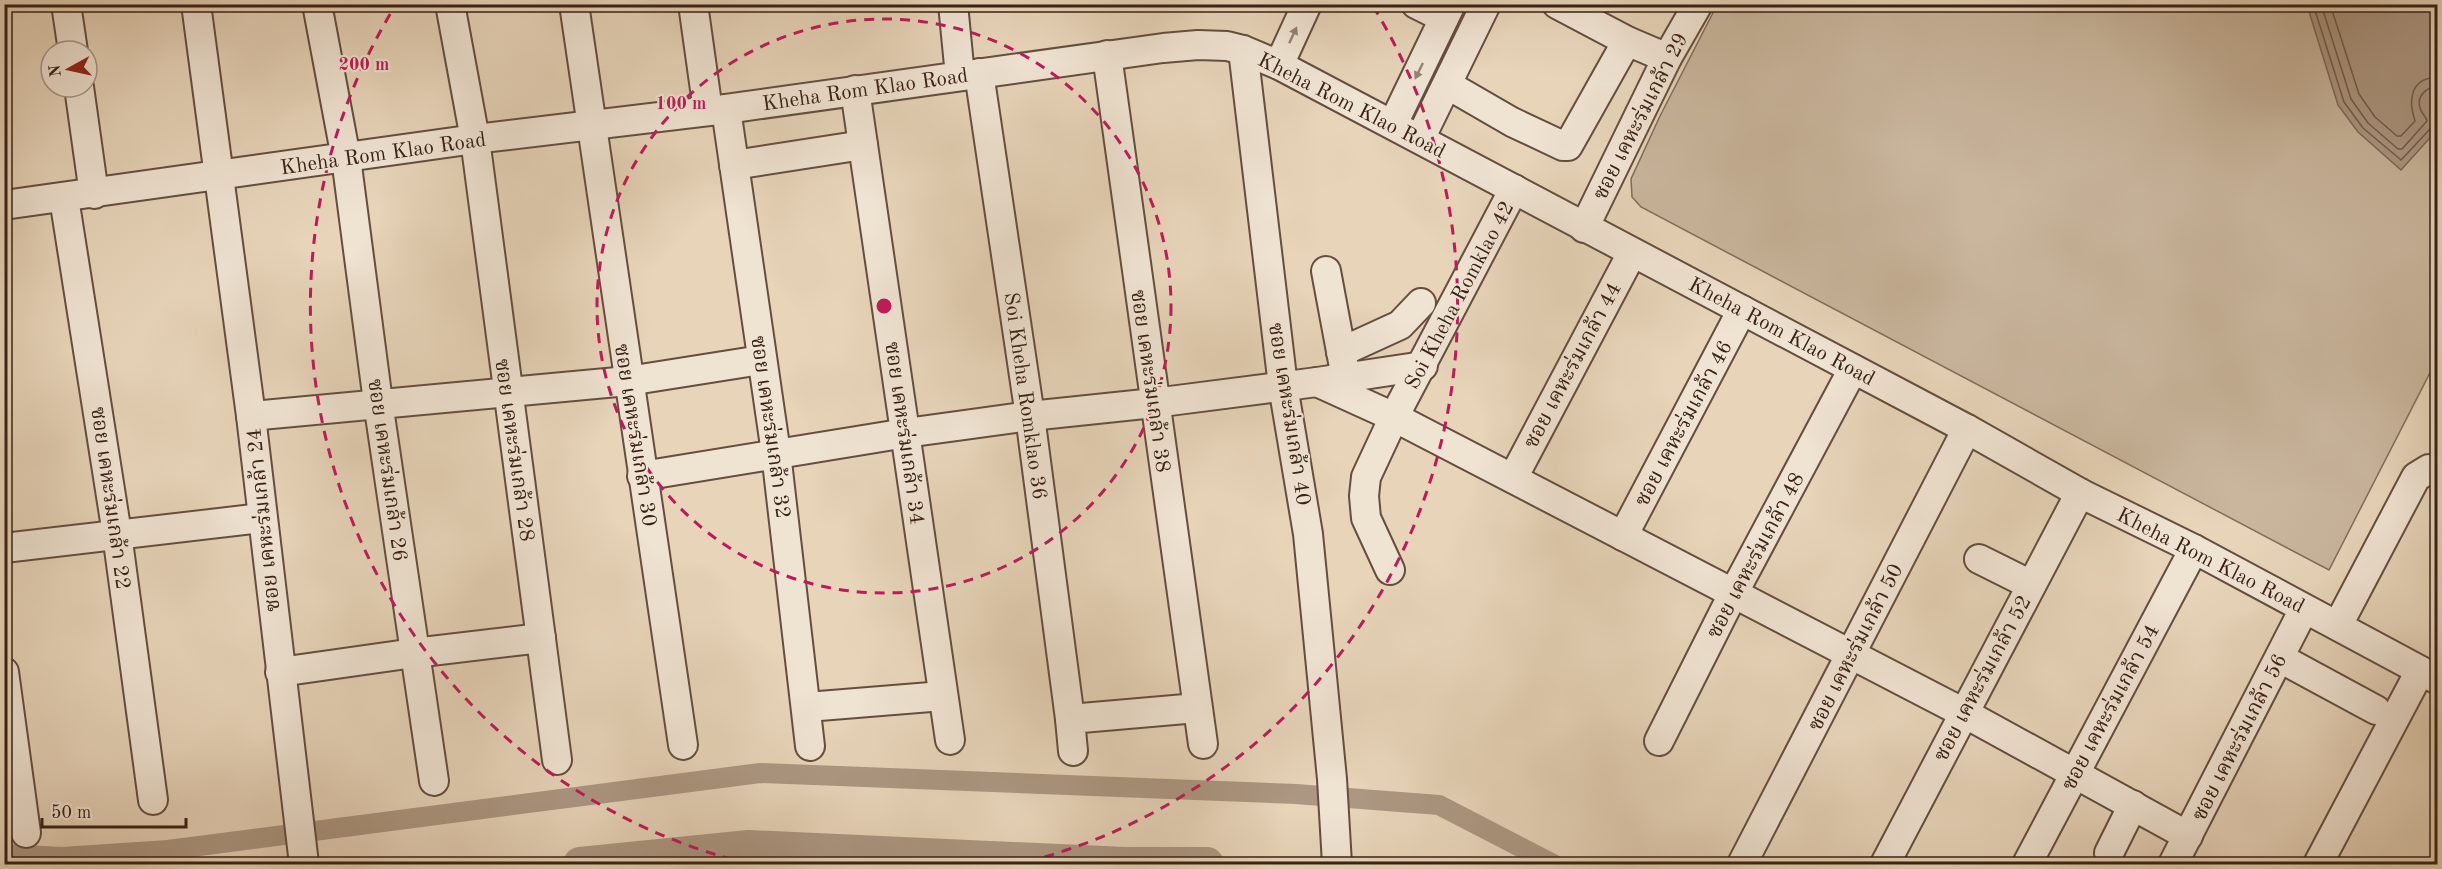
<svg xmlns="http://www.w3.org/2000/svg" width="2442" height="869" font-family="'Old Standard TT','Noto Serif Thai',serif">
	<rect width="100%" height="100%" fill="#e7d4b9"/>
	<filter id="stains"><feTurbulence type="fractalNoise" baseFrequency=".00333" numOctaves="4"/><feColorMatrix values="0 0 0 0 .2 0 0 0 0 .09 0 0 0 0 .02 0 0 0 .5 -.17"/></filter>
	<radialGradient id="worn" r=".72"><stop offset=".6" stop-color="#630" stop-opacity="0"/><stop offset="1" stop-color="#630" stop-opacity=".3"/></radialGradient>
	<path fill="#c9b69d" stroke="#816c5a" stroke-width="1.5" d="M1717,5H2437V359L2329,570L1641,207L1632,197L1631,179L1660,116Z"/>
	<path fill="#ac9782" stroke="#7e6857" stroke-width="1.5" d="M2307,5H2437V98L2432,103L2437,109V130L2401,170L2358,132L2338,105Z"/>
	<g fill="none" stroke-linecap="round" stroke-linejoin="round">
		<g stroke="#725c4c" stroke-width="1.5">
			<path d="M2313,4L2344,102L2363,128L2401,160L2431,128L2438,126"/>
			<path d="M2321,4L2351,99L2368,123L2398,149H2402L2427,121C2426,116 2421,113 2420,108C2416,96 2427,87 2438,86"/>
			<path d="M2330,4L2359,94L2375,117L2397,136H2401L2415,121C2408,100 2410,78 2438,77"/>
		</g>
		<path stroke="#ac9782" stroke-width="20" d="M4,854L62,857L168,850L760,773L1296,794L1439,805L1553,864"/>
		<path stroke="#ac9782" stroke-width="34" d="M580,864L749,847L1125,864H1207"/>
		<defs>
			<g id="minor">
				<path d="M66,4L73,51"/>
				<path d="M196,4L251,416L304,864"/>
				<path d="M317,4L346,158L378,402L434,781"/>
				<path d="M450,4L475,139L557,760"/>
				<path d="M574,4L683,745"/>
				<path d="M693,4L708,111"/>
				<path d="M953,4L960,76"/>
				<path d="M1416,4L1444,18"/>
				<path d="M1557,4L1627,41L1667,58"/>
				<path d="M1243,50L1283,386L1308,534L1332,779L1337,864"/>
				<path d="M1107,55L1203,744"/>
				<path d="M1279,65L1307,4"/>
				<path d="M979,73L1030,416L1070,719"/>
				<path d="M1448,85L1512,122L1563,146H1568L1627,41"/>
				<path d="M79,87L94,194"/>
				<path d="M855,90L950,740"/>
				<path d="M726,109L776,453L810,746"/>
				<path d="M1393,124L1451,4"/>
				<path d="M1420,139L1486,4"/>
				<path d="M734,165L863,145"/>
				<path d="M64,198L117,534L153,800"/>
				<path d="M4,205L475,139L726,109L1163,48L1198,45L1227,46L1243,50L1279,65L1967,429L2080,493L2194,549L2438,680"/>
				<path d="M1584,228L1667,58L1698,4"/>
				<path d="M1326,271L1346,378"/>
				<path d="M1341,352L1400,325L1421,303"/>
				<path d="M1317,382L1394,417L1964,713L2188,836"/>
				<path d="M251,416L628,381L761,360"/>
				<path d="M642,476L906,433L1030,416L1154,403L1317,382L1423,366"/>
				<path d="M1513,478L1632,253"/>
				<path d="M1623,536L1742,310"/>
				<path d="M4,548L262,518"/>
				<path d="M1979,559L2031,585"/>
				<path d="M1390,570L1366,518L1364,496L1366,477L1394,417L1514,189"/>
				<path d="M2338,625L2416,477L2429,469L2438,471"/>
				<path d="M2280,658L2376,710"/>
				<path d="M4,672L26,833"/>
				<path d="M280,672L414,653L541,638"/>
				<path d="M807,707L943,696"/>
				<path d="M1659,741L1733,594L1853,369"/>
				<path d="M1073,751L1070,719L1197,708"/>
				<path d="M2109,853L2133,805"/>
				<path d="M1742,864L1967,429"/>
				<path d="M1885,864L2080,493"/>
				<path d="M2027,864L2194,549"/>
				<path d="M2173,864L2304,609"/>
				<path d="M2318,864L2420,671"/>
			</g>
		</defs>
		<use href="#minor" stroke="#644e3f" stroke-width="32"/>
		<use href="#minor" stroke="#efe3d2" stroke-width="28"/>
	</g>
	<defs><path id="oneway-solid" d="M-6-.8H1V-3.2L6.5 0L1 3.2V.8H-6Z" transform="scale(1.5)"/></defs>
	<g fill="#948274">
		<use href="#oneway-solid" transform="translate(1293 35) rotate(-65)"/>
		<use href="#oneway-solid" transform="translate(1419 71) rotate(116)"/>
	</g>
	<g fill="none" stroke="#c2185b" stroke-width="3" stroke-dasharray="10 8">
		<circle cx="884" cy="306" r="287"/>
		<path d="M750 864A574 574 0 0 1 395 6M1373 6A574 574 0 0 1 1018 864"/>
	</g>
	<g text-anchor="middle" stroke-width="4.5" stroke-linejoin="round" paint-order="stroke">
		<g font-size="21" fill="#392116" stroke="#efe3d2">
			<text transform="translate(865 89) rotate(-8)" y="7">Kheha Rom Klao Road</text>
			<text transform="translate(1352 105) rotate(27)" y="7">Kheha Rom Klao Road</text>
			<text transform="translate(1640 116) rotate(-63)" y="7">ซอย เคหะร่มเกล้า 29</text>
			<text transform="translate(383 153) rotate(-8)" y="7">Kheha Rom Klao Road</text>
			<text transform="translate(1459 295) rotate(-62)" y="7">Soi Kheha Romklao 42</text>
			<text transform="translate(1782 331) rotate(28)" y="7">Kheha Rom Klao Road</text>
			<text transform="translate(1572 365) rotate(-62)" y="7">ซอย เคหะร่มเกล้า 44</text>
			<text transform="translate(1151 381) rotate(82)" y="7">ซอย เคหะร่มเกล้า 38</text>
			<text transform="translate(1026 396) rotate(82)" y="7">Soi Kheha Romklao 36</text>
			<text transform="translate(1290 414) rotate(81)" y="7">ซอย เคหะร่มเกล้า 40</text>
			<text transform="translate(1683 423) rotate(-62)" y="7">ซอย เคหะร่มเกล้า 46</text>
			<text transform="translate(771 427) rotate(82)" y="7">ซอย เคหะร่มเกล้า 32</text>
			<text transform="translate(905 433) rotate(82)" y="7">ซอย เคหะร่มเกล้า 34</text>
			<text transform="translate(636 435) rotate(81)" y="7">ซอย เคหะร่มเกล้า 30</text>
			<text transform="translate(515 450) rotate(82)" y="7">ซอย เคหะร่มเกล้า 28</text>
			<text transform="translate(388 470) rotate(82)" y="7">ซอย เคหะร่มเกล้า 26</text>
			<text transform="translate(111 498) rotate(82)" y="7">ซอย เคหะร่มเกล้า 22</text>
			<text transform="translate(263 520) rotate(-96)" y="7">ซอย เคหะร่มเกล้า 24</text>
			<text transform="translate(1755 555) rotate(-62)" y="7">ซอย เคหะร่มเกล้า 48</text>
			<text transform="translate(2211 560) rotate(27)" y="7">Kheha Rom Klao Road</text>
			<text transform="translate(1855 647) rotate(-63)" y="7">ซอย เคหะร่มเกล้า 50</text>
			<text transform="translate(1982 678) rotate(-62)" y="7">ซอย เคหะร่มเกล้า 52</text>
			<text transform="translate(2110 707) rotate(-62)" y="7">ซอย เคหะร่มเกล้า 54</text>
			<text transform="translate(2239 737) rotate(-63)" y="7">ซอย เคหะร่มเกล้า 56</text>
		</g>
	</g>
	<circle cx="884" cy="306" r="9" fill="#c2185b" stroke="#efe3d2" stroke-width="3"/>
	<g font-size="18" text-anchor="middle" font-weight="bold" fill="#c2185b" stroke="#efe3d2" stroke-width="4.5" stroke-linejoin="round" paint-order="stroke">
		<text x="364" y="70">200 m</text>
		<text x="681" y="109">100 m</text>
	</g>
	<rect width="2442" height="869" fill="none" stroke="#e7d4b9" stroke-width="24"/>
	<rect x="6" y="6" width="2430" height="857" fill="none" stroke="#392116" stroke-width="3"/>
	<rect x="12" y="12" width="2418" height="845" fill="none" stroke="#392116" stroke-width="1.5"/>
	<g transform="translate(69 69) rotate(262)"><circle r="28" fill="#efe3d2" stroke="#a69587" stroke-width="1.5"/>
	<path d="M0-4.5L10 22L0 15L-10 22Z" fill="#8f2418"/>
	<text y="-9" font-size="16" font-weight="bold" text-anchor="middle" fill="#392116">N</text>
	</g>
	<path d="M42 818v9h144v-9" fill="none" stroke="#392116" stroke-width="3"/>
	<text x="51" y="818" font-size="18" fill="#392116" stroke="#efe3d2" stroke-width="4.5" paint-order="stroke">50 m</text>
	<rect width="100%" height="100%" filter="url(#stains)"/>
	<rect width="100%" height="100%" fill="url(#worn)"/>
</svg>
